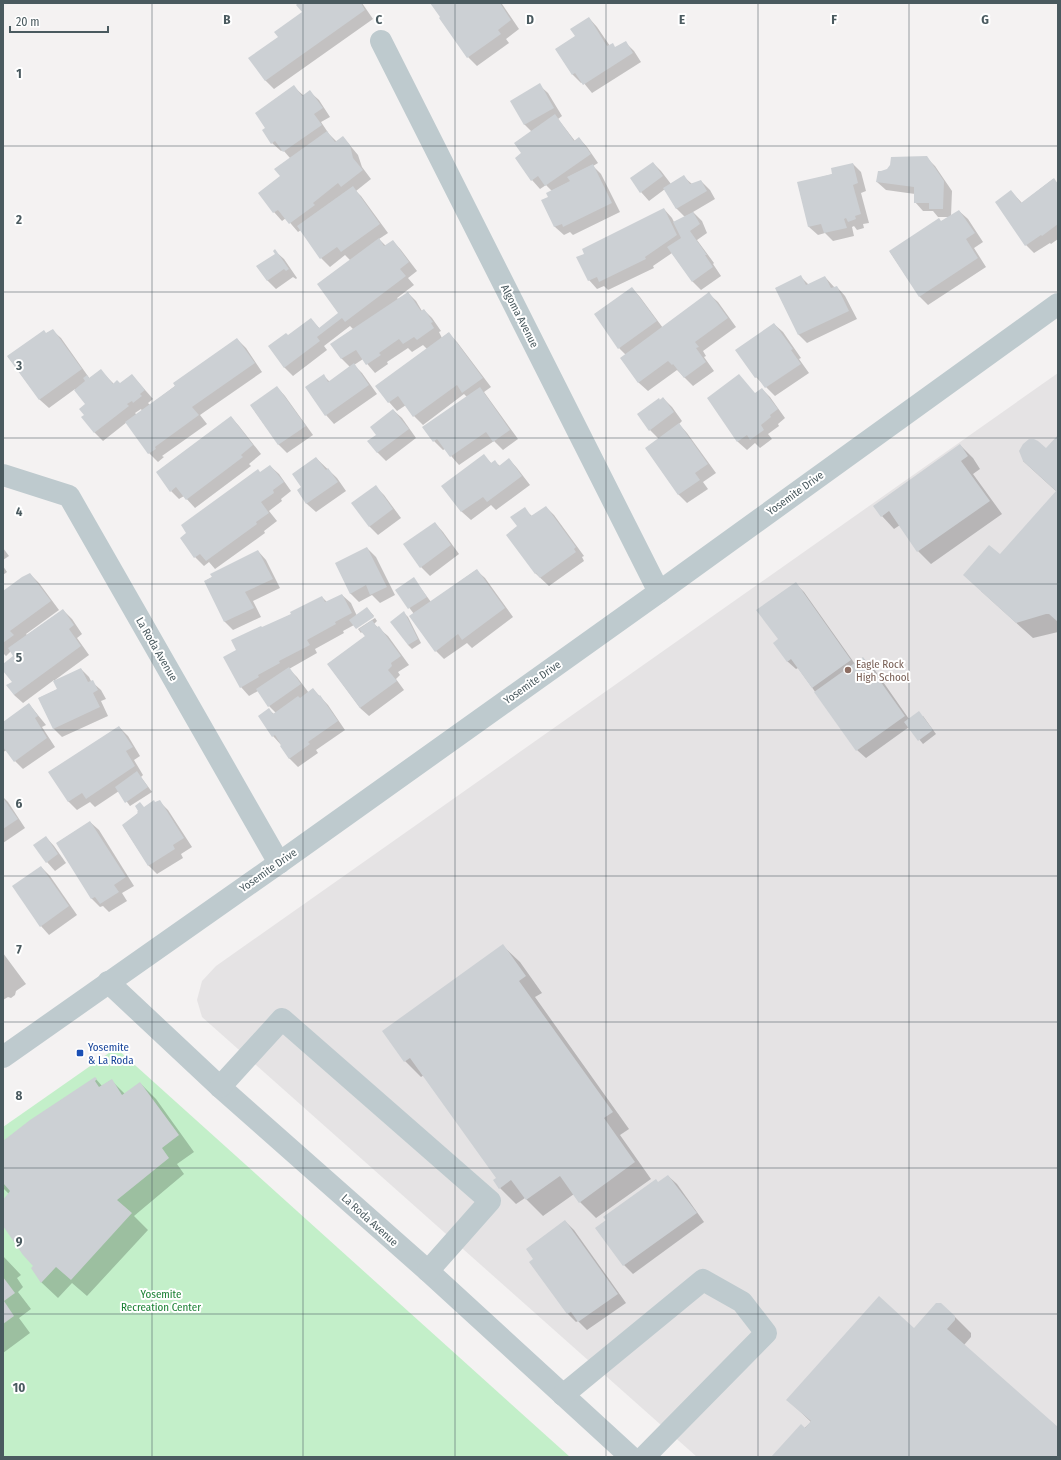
<svg xmlns="http://www.w3.org/2000/svg" width="1061" height="1460" font-family="'Fira Sans Condensed',sans-serif">
	<rect width="100%" height="100%" fill="#f4f2f2"/>
	<path fill="#e5e3e4" d="M1058,373V1457H697L202,1017L197,1000L202,981L216,966Z"/>
	<path fill="#c3efc9" d="M116,1048L570,1457H3V1127Z"/>
	<g fill="#0003" fill-rule="evenodd">
		<path d="M300,3H362L373,19L274,89L265,80L279,37L303,12Z"/>
		<path d="M432,3H503L502,4L519,29L506,39L509,43L477,66L468,57Z"/>
		<path d="M589,18L597,27L610,46L616,48L625,42L634,51L641,62L592,93L583,82L581,83L573,75L557,49L576,36Z"/>
		<path d="M539,85L548,93L562,116L558,119L575,141L579,138L587,147L598,163L593,166L601,174L620,212L573,235L570,232L564,235L555,227L543,201L550,198L552,191L546,185L540,189L532,180L523,154L532,132L524,124Z"/>
		<path d="M294,87L304,96L310,92L319,100L330,117L321,122L329,134L337,142L343,137L358,155L362,167L371,179L356,191L361,196L388,233L379,239L386,246L393,241L401,250L417,271L408,278L414,285L397,298L398,299L408,293L416,301L422,311L424,310L432,318L441,331L439,332L442,338L448,333L457,342L491,387L484,392L518,439L503,450L494,441L459,465L445,449L443,450L434,441L424,427L467,397L464,394L423,425L414,416L406,405L397,411L389,402L427,349L423,345L412,352L408,348L387,362L388,364L375,373L363,359L354,365L362,373L377,394L334,424L326,415L324,376L330,382L350,367L342,359L332,344L353,329L350,326L324,346L327,350L293,376L284,367L288,336L311,319L320,329L340,314L350,260L345,255L330,267L321,258L301,230L298,232L286,218L282,221L274,212L281,176L290,158L283,150L281,151L272,143Z"/>
		<path d="M926,157L935,166L952,191L951,216L959,211L968,219L983,242L974,248L986,267L928,305L920,297L890,252L949,217H938L933,211H923L915,202V194L886,190L877,182L881,172Z"/>
		<path d="M653,163L661,171L671,184L684,177L692,184L701,181L710,190L715,199L693,212L702,221L707,233L697,240L714,263L713,264L721,276L701,290L693,282L672,253L653,266L654,268L608,290L604,286L597,289L589,280L664,209L672,218L674,222L685,217L676,208L665,189L649,201L641,192Z"/>
		<path d="M853,164L861,172L866,191L861,193L869,223L863,224L864,228L857,230L854,226L852,227L854,236L833,241L825,233L818,235L809,227L798,183L833,174Z"/>
		<path d="M1053,179L1058,184V239L1051,244L1050,243L1034,253L1026,245L1011,191L1022,203Z"/>
		<path d="M275,251L284,259L297,278L296,279L293,277L276,289L267,280L276,254Z"/>
		<path d="M801,277L809,285L825,277L835,288L837,287L845,296L857,319L807,343L799,335L776,288Z"/>
		<path d="M632,288L640,297L663,328L709,294L718,302L736,327L703,351L706,356L704,357L714,371L693,386L677,370L648,391L639,383L621,358L626,355L619,348Z"/>
		<path d="M774,324L783,332L801,358L799,359L809,373L775,396L756,377Z"/>
		<path d="M52,330L61,338L90,379L101,371L114,384H120L132,375L153,399L148,403L150,405L237,339L246,348L262,372L200,415L207,424L162,456L164,457L158,462L149,453L127,422L103,441L95,433L86,416L87,405L75,389L49,408L40,400L8,357ZM141,409L142,411L137,415L135,413Z"/>
		<path d="M277,387L285,396L313,435L287,453L279,445L251,406Z"/>
		<path d="M762,389L770,397L785,418L778,424L779,426L768,434L772,439L760,448L755,443L747,450L738,442L709,398L755,394Z"/>
		<path d="M663,398L672,407L682,421L679,424L687,433L716,473L703,482L708,489L687,503L679,495L647,448L659,439L650,430L638,414Z"/>
		<path d="M393,410L402,418L416,438L386,461L377,452Z"/>
		<path d="M231,417L239,426L261,454L249,464L251,466L195,508L184,496L179,499L171,491Z"/>
		<path d="M1058,437V632L1033,638L981,591L1000,556L1057,492L1023,461L1046,449Z"/>
		<path d="M960,445L973,458L980,469L973,474L1002,514L931,564L918,551L900,525L894,529L882,516Z"/>
		<path d="M484,456L492,464L495,462L500,466L509,459L517,468L530,485L496,510L491,505L471,520L462,512L443,486Z"/>
		<path d="M316,458L337,478L346,491L316,512L307,504L298,490L302,487Z"/>
		<path d="M270,466L279,474L291,491L281,499L282,501L269,511L277,521L264,531L265,533L215,569L209,562L204,566L195,557L181,538Z"/>
		<path d="M376,487L384,495L401,518L378,535L370,527L353,503Z"/>
		<path d="M546,507L554,515L584,556L582,557L584,561L549,586L535,573L518,527L524,509L532,516Z"/>
		<path d="M435,523L443,532L459,554L430,576L421,567Z"/>
		<path d="M3,548L9,556L3,560Z"/>
		<path d="M367,548L376,557L395,595L380,603L372,595L359,602L350,593Z"/>
		<path d="M258,551L266,560L280,588L253,601L261,617L233,630L225,622L205,581Z"/>
		<path d="M3,566L7,572L3,575Z"/>
		<path d="M476,570L485,578L513,617L472,648L467,643L444,659L436,651L414,614L396,590L414,579L431,602Z"/>
		<path d="M30,574L39,583L59,610L26,634L27,635L63,610L72,619L82,634L77,638L89,655L55,680L56,681L81,669L89,677L91,681L101,690L106,699L101,701L108,716L62,737L54,729L39,698L58,689L54,680L23,703L14,695L13,682L3,669V665L15,656L11,651L6,656L3,653V592Z"/>
		<path d="M796,584L804,592L855,664L863,658L872,666L909,719L923,716L936,734L923,744L909,727L866,758L857,750L798,668L796,669L787,661L779,639Z"/>
		<path d="M342,595L351,603L357,616L367,608L374,616L356,628L354,625L343,631L344,633L315,649L317,653L289,669L297,677L309,693L313,689L328,705L345,730L316,750L318,753L298,767L289,758L282,746L273,736L269,710L274,714L276,713L269,706L258,691L249,696L241,687L237,650L263,628L292,614L322,597L327,602Z"/>
		<path d="M404,613L408,617L421,643L412,649L408,645Z"/>
		<path d="M375,618L377,621L374,624L388,636L409,665L398,672L400,675L396,679L404,690L369,716L360,708L328,664L366,637L362,632L361,633L358,629Z"/>
		<path d="M29,704L46,725L42,727L55,747L23,769L15,761L7,750L3,752V723Z"/>
		<path d="M119,727L128,736L140,756L134,760L143,775L141,777L152,792L130,806L119,791L95,807L90,802L77,810L68,801Z"/>
		<path d="M3,797L8,802L25,828L3,843Z"/>
		<path d="M159,801L168,810L192,847L181,854L183,858L157,874L149,866L123,826L144,808Z"/>
		<path d="M90,822L99,830L134,886L122,893L127,901L109,912L103,906L100,907L92,899L57,843Z"/>
		<path d="M46,837L54,846L66,863L55,871L47,862Z"/>
		<path d="M41,867L50,876L77,915L49,935L41,926Z"/>
		<path d="M503,946L520,962L542,993L535,997L629,1129L620,1135L651,1179L596,1218L580,1202L574,1194L543,1216L525,1198L516,1204L500,1188L497,1178L424,1075L421,1077L405,1061Z"/>
		<path d="M3,953L26,984L16,991L15,995L11,998L8,997L3,1000Z"/>
		<path d="M95,1078L102,1086L111,1080L125,1094L140,1083L156,1099L194,1152L177,1164L184,1174L134,1216L148,1230L87,1296L72,1283L58,1298L41,1282L35,1266L3,1225V1202L9,1194L3,1188V1142Z"/>
		<path d="M668,1176L677,1184L704,1222L633,1274L624,1265L597,1228Z"/>
		<path d="M565,1221L574,1230L626,1303L587,1330L578,1321L576,1322L568,1314Z"/>
		<path d="M3,1256L21,1275L17,1278L23,1287L18,1292L31,1309L19,1318L30,1333L3,1353Z"/>
		<path d="M955,1317L971,1333V1337L964,1345L1058,1429V1457H773L811,1422L788,1400L914,1329Z"/>
	</g>
	<g fill="#ccd0d4">
		<path d="M298,3H361L365,10L265,81L248,58L278,37L274,32L302,12L296,5Z"/>
		<path d="M430,3H500L511,20L498,30L501,34L467,58L439,18L440,17Z"/>
		<path d="M589,17L607,46L613,43L615,47L626,41L633,53L583,85L575,73L572,75L555,49L575,36L570,29Z"/>
		<path d="M540,83L554,108L524,125L510,101Z"/>
		<path d="M294,85L302,96L310,90L323,108L314,114L322,125L283,152L275,141L271,144L262,130L265,128L255,113Z"/>
		<path d="M555,114L574,141L579,137L591,154L545,186L538,176L531,181L515,158L521,153L514,143Z"/>
		<path d="M327,131L335,142L343,136L350,145L353,158L363,170L341,187L338,183L313,203L315,205L289,224L278,210L273,213L258,193L280,176L274,169Z"/>
		<path d="M927,156L944,181L943,209H929V203H914V187L876,182L878,171H881L887,169L890,165L891,157Z"/>
		<path d="M653,162L663,176L640,193L630,178Z"/>
		<path d="M853,163L858,183L853,185L861,214L855,216L856,219L848,222L846,218L844,219L847,228L824,233L821,224L808,227L797,182L832,174L831,168Z"/>
		<path d="M593,164L612,203L563,227L562,224L554,227L541,200L548,197L546,193L570,181L567,177Z"/>
		<path d="M684,175L690,184L701,180L707,191L676,209L663,188Z"/>
		<path d="M1054,178L1058,184V224L1042,236L1041,235L1025,246L995,202L1011,190L1021,203Z"/>
		<path d="M353,186L380,224L341,252L337,247L320,259L297,226Z"/>
		<path d="M664,208L677,235L645,257L646,259L599,282L597,277L588,281L576,257L584,254L582,249Z"/>
		<path d="M959,210L975,233L966,239L978,258L919,297L889,251L939,218L941,221Z"/>
		<path d="M693,212L700,224L690,231L707,255H705L713,267L692,282L667,247L681,238L673,222Z"/>
		<path d="M379,238L384,246L393,240L409,262L400,269L406,276L345,322L342,318L317,337L320,341L284,368L268,346L286,333L288,335L311,318L319,328L338,313L317,284Z"/>
		<path d="M275,249L289,269L286,271L284,269L267,281L256,266L275,254L273,251Z"/>
		<path d="M801,275L806,285L825,276L831,288L837,286L849,311L798,335L775,288Z"/>
		<path d="M632,287L657,321L618,349L594,314Z"/>
		<path d="M408,292L421,311L424,309L433,322L431,323L434,328L417,340L414,337L403,344L399,339L379,353L381,355L366,365L356,350L341,359L330,344Z"/>
		<path d="M709,292L728,318L695,342L699,347L696,348L706,362L684,378L673,364L672,365L668,361L638,383L620,358Z"/>
		<path d="M774,323L793,349L791,350L801,364L765,388L757,377L755,378L735,350Z"/>
		<path d="M53,329L82,369L39,400L7,356L44,330L46,333Z"/>
		<path d="M449,332L483,378L462,393L457,385L413,417L398,396L388,403L375,386Z"/>
		<path d="M237,338L255,363L192,407L199,415L155,447L156,449L148,454L125,422L175,386L173,383Z"/>
		<path d="M354,363L369,385L325,416L305,387L324,374L328,382Z"/>
		<path d="M101,369L113,384L117,380L120,383L132,374L145,390L140,394L142,396L133,403L132,401L127,404L129,406L94,433L81,417L84,415L79,409L85,404L74,390L85,381L83,378L87,375L89,378Z"/>
		<path d="M739,374L755,393L762,388L778,409L770,415L771,417L761,425L764,430L750,440L747,435L737,442L707,398Z"/>
		<path d="M277,386L306,426L278,445L250,405Z"/>
		<path d="M480,387L510,430L493,442L486,432L450,457L437,439L433,442L422,427Z"/>
		<path d="M663,397L674,412L649,431L637,414L659,398L660,400Z"/>
		<path d="M393,409L409,429L377,453L367,441L376,435L370,427Z"/>
		<path d="M231,416L253,445L241,455L243,457L186,500L176,487L170,492L156,472Z"/>
		<path d="M679,423L708,464L695,473L700,480L678,495L645,448Z"/>
		<path d="M1058,435V622L1049,614H1046L1016,623L963,575L989,545L1000,554L1056,491L1023,461L1019,451L1023,444L1029,439H1034L1038,441L1046,448Z"/>
		<path d="M960,444L968,456L961,461L990,501L917,552L889,511L881,517L873,506Z"/>
		<path d="M484,454L491,463L495,460L499,466L509,458L522,476L487,502L483,497L461,512L441,486Z"/>
		<path d="M316,457L326,470L328,468L338,482L306,504L297,490L301,487L292,474Z"/>
		<path d="M270,465L284,482L273,490L274,493L261,502L269,513L256,522L257,524L206,561L200,554L194,558L180,538L186,533L181,525L258,469L260,472Z"/>
		<path d="M376,485L393,509L369,527L351,503Z"/>
		<path d="M546,506L576,547L574,549L576,552L540,578L536,573L535,574L506,535L517,526L510,517L525,507L531,516Z"/>
		<path d="M435,522L451,545L420,568L403,544Z"/>
		<path d="M367,547L387,587L370,595L366,585L350,594L335,563Z"/>
		<path d="M258,550L273,579L245,592L254,608L224,622L204,581L212,577L210,574Z"/>
		<path d="M477,569L505,608L462,640L458,634L435,652L409,616Z"/>
		<path d="M30,573L51,601L10,631L14,635L3,643V591L22,577Z"/>
		<path d="M414,577L427,597L408,609L395,590Z"/>
		<path d="M796,582L851,660L812,688L791,659L787,662L773,643L778,639L756,610Z"/>
		<path d="M342,594L352,613L335,622L336,624L307,640L310,645L279,661L280,663L258,675L259,677L240,688L223,657L236,650L231,640L261,626L262,627L291,614L290,612L322,596L325,602Z"/>
		<path d="M367,607L374,617L356,629L349,620Z"/>
		<path d="M63,609L74,625L69,629L81,646L14,695L6,685L12,682L3,671V664L13,656L8,648Z"/>
		<path d="M404,611L418,639L408,645L390,622Z"/>
		<path d="M372,620L377,627L379,626L401,656L391,663L392,666L388,670L397,681L360,708L327,664L365,636L359,629Z"/>
		<path d="M863,657L905,716L856,751L814,692Z"/>
		<path d="M289,667L301,684L268,707L256,689Z"/>
		<path d="M81,668L88,682L93,680L98,690L93,693L100,707L53,729L38,698L57,689L53,681Z"/>
		<path d="M313,688L319,696L320,695L338,721L308,742L310,744L289,759L280,746L281,745L275,735L272,737L258,716L269,708L273,714L298,696L300,698Z"/>
		<path d="M29,703L38,716L35,718L47,738L14,762L3,747V722Z"/>
		<path d="M919,711L933,730L918,741L904,722Z"/>
		<path d="M119,726L133,747L126,751L135,766L86,799L82,793L68,802L48,772Z"/>
		<path d="M137,771L148,787L125,803L115,787Z"/>
		<path d="M3,798L18,819L3,829Z"/>
		<path d="M154,800L155,802L160,800L184,838L173,845L175,849L148,866L122,825L138,813L137,812L138,811L135,806L140,802L144,807Z"/>
		<path d="M90,821L126,877L114,885L119,892L100,904L95,897L91,899L56,843Z"/>
		<path d="M46,836L58,854L46,863L33,845Z"/>
		<path d="M41,866L69,906L40,927L12,886Z"/>
		<path d="M503,944L526,976L519,981L613,1112L604,1118L635,1162L579,1203L560,1176L526,1200L511,1180L499,1189L493,1180L496,1178L410,1058L404,1062L382,1031Z"/>
		<path d="M95,1077L97,1079L95,1081L99,1087L112,1079L122,1095L140,1082L179,1135L162,1148L169,1158L117,1200L132,1213L71,1280L56,1267L41,1283L31,1268L33,1266L23,1255L3,1226V1200L10,1191L3,1183V1141L30,1120Z"/>
		<path d="M668,1175L697,1213L623,1266L595,1228L606,1220L603,1217L656,1179L658,1182Z"/>
		<path d="M565,1220L618,1294L578,1322L571,1312L567,1314L529,1262L533,1259L526,1249Z"/>
		<path d="M3,1277L15,1293L4,1301L14,1316L3,1324Z"/>
		<path d="M879,1296L914,1328L936,1303H941L955,1316V1320L947,1329L1058,1427V1457H771L801,1424L805,1428L811,1421L786,1400Z"/>
	</g>
	<g fill="none" stroke-linecap="round" stroke-linejoin="round">
		<g stroke="#becace" stroke-width="22">
			<path d="M381,41L659,592"/>
			<path d="M3,475L69,496L279,863"/>
			<path d="M108,982L220,1087L428,1271L631,1457"/>
			<path d="M3,1057L279,863L659,592L1058,304"/>
			<path d="M220,1087L282,1019L490,1201L428,1271"/>
			<path d="M563,1395L703,1280L742,1302L766,1333L644,1457"/>
		</g>
	</g>
	<path fill="none" stroke="#4a5a5f" stroke-width="1" stroke-opacity="0.55" d="M152,3V1457M303,3V1457M455,3V1457M606,3V1457M758,3V1457M909,3V1457M3,146H1058M3,292H1058M3,438H1058M3,584H1058M3,730H1058M3,876H1058M3,1022H1058M3,1168H1058M3,1314H1058"/>
	<circle fill="#8d6e63" stroke="#fff" stroke-width="1.5" cx="848" cy="670" r="4"/>
	<rect fill="#1a4fb4" stroke="#fff" stroke-width="1.5" x="76" y="1049" width="8" height="8" rx="2"/>
	<g text-anchor="middle" stroke-width="4" stroke-linejoin="round" paint-order="stroke">
		<g font-size="11" fill="#4a5a5f" stroke="#fff">
			<text transform="translate(520 316) rotate(63)" y="4">Algoma Avenue</text>
			<text transform="translate(795 493) rotate(-36)" y="4">Yosemite Drive</text>
			<text transform="translate(157 649) rotate(60)" y="4">La Roda Avenue</text>
			<text transform="translate(532 682) rotate(-35)" y="4">Yosemite Drive</text>
			<text transform="translate(268 870) rotate(-35)" y="4">Yosemite Drive</text>
			<text transform="translate(370 1220) rotate(42)" y="4">La Roda Avenue</text>
		</g>
		<g font-size="11" fill="#785e54" stroke="#fff" text-anchor="start">
			<text x="856" y="668">Eagle Rock<tspan x="856" dy="13">High School</tspan></text>
		</g>
		<g font-size="11" fill="#164399" stroke="#fff" text-anchor="start">
			<text x="88" y="1051">Yosemite<tspan x="88" dy="13">&amp; La Roda</tspan></text>
		</g>
		<g font-size="11" fill="#1b8034" stroke="#fff">
			<text x="161" y="1298">Yosemite<tspan x="161" dy="13">Recreation Center</tspan></text>
		</g>
	</g>
	<g font-size="13" text-anchor="middle" font-weight="bold" fill="#4a5a5f" stroke="#fff" stroke-width="4" stroke-linejoin="round" paint-order="stroke">
		<text x="227" y="24">B</text>
		<text x="379" y="24">C</text>
		<text x="530" y="24">D</text>
		<text x="682" y="24">E</text>
		<text x="834" y="24">F</text>
		<text x="985" y="24">G</text>
		<text x="19" y="78">1</text>
		<text x="19" y="224">2</text>
		<text x="19" y="370">3</text>
		<text x="19" y="516">4</text>
		<text x="19" y="662">5</text>
		<text x="19" y="808">6</text>
		<text x="19" y="954">7</text>
		<text x="19" y="1100">8</text>
		<text x="19" y="1246">9</text>
		<text x="19" y="1392">10</text>
	</g>
	<rect width="1061" height="1460" fill="none" stroke="#4a5a5f" stroke-width="8"/>
	<path d="M10 26v6h98v-6" fill="none" stroke="#4a5a5f" stroke-width="2"/>
	<text x="16" y="26" font-size="12" fill="#4a5a5f" stroke="#ffffff" stroke-width="3" paint-order="stroke">20 m</text>
</svg>
